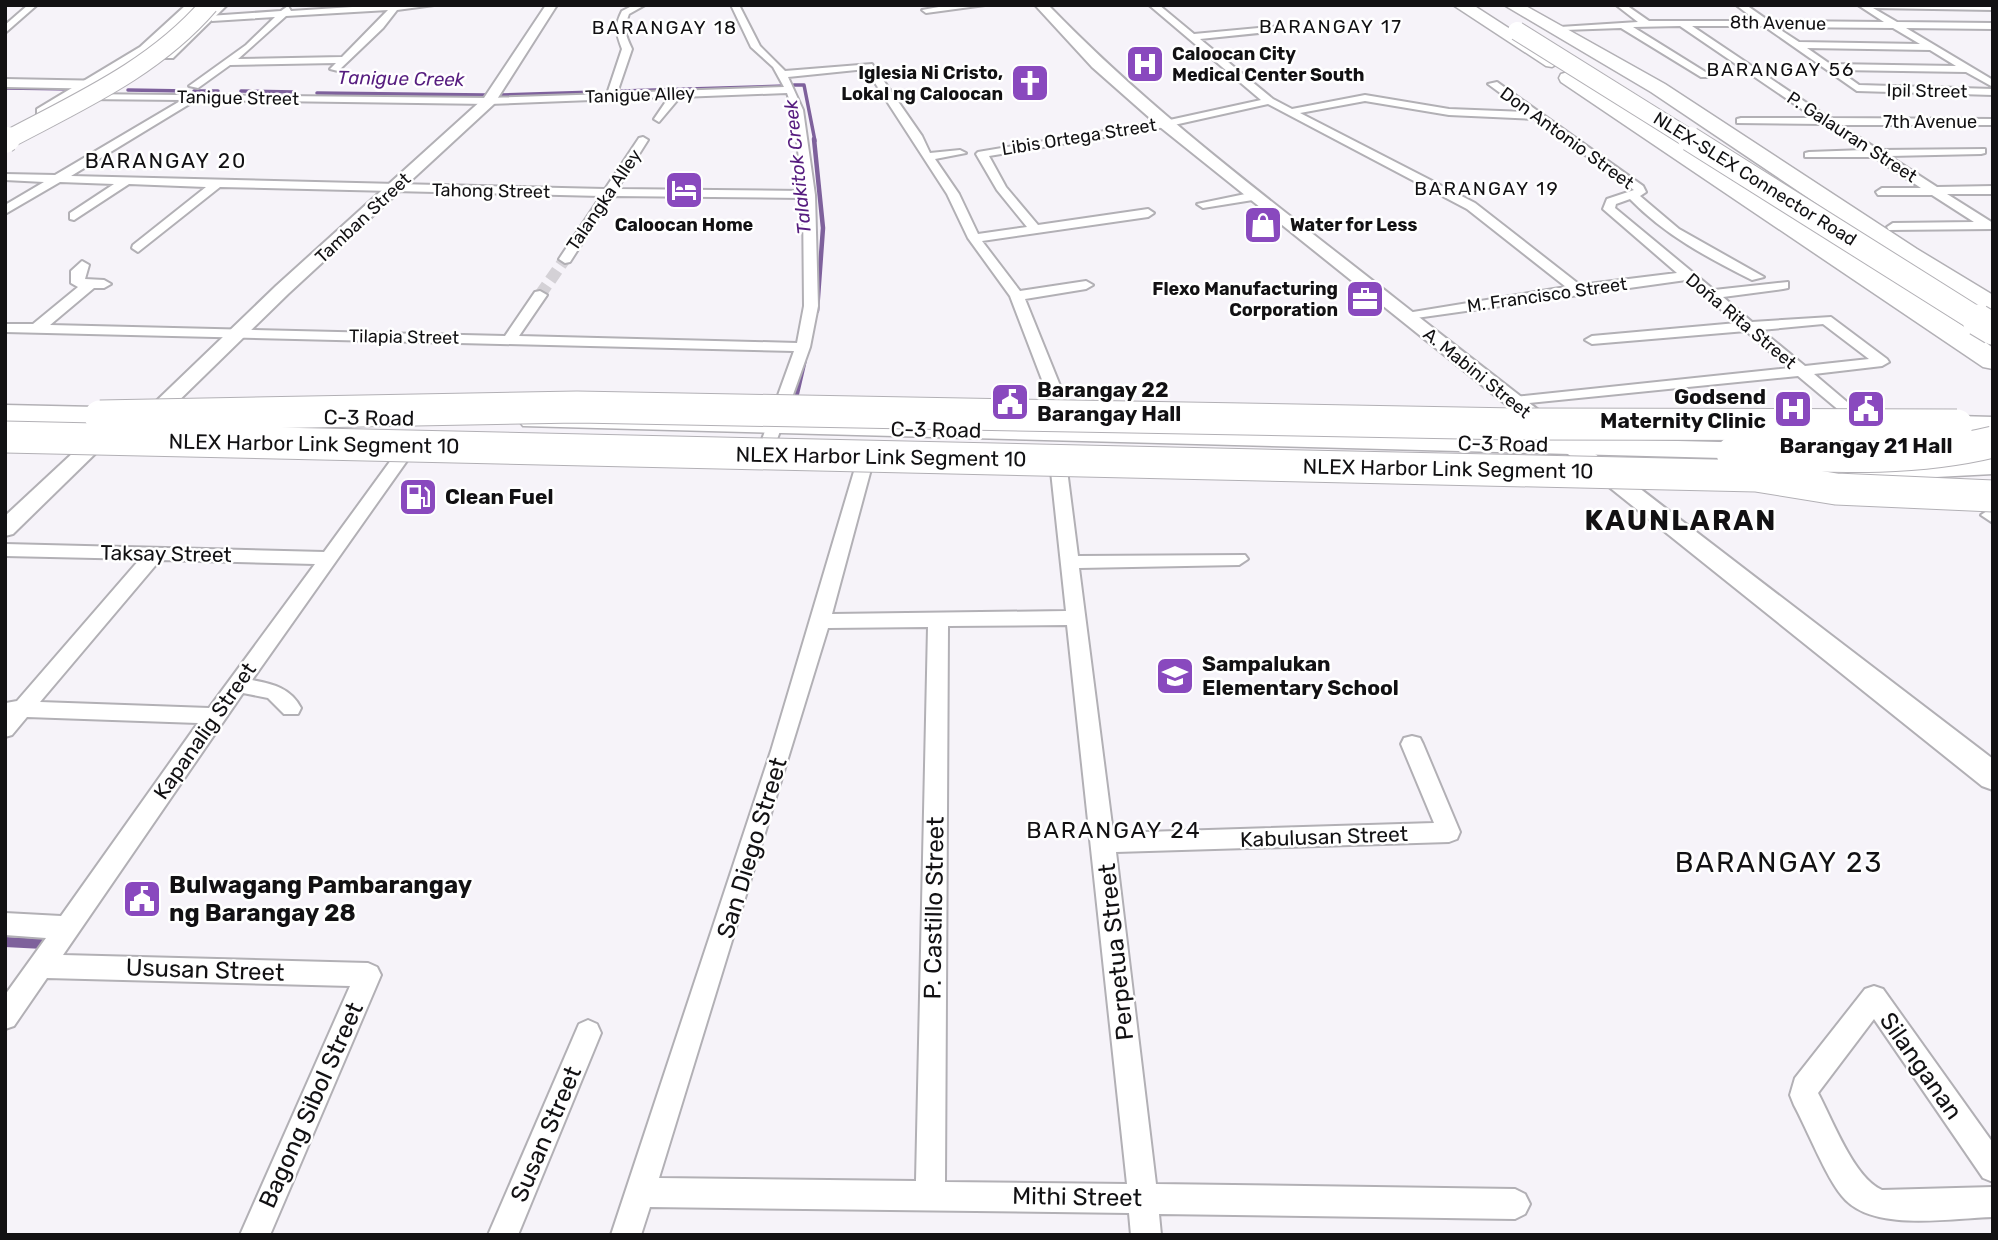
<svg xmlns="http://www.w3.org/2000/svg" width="1998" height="1240" font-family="Rubik,sans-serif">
	<rect width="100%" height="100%" fill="#f6f3f9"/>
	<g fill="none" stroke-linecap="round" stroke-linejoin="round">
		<g stroke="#7e619c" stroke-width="3.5">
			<path d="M794,85H804L815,141"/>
			<path d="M5,88L75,89"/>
			<path d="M128,90L187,91"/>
			<path d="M194,91H218"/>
			<path d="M241,91L295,92"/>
			<path d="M622,91L785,86"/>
			<path d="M317,93L485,95"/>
			<path d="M502,95L596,92"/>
		</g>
		<path stroke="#7e619c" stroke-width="4.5" d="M814,139L823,228L817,311"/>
		<path stroke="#7e619c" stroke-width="6" d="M794,403L804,360"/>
		<path stroke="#7e619c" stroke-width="10" d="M5,942L43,944"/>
		<path stroke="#d4d1d6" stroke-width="12" stroke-dasharray="12 6" stroke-linecap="butt" d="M540,295L565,259"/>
		<defs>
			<g id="minor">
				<path d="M28,5H37L5,33V25Z"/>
				<path d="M383,5H434L397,10L383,28L338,71L330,69L336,63L230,65L198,88L189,86L246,45L275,17L212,21L209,16L281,11L288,6L291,11ZM388,10L342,57L238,59L286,16Z"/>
				<path d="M634,5H645L629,14C623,30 625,34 632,49L617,93L784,87L773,67L751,47L731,5H739L760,46L785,71L872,64L922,136L930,153L960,150L966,153L935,159L959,194L978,234L1027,227L997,190L976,154L978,152L1165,121L1261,100L1149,5H1159L1194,34L1281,26L1278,31L1200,39L1273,99L1292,109L1365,95L1449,109L1526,112L1488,84L1497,82L1643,186L1646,192L1640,196L1679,229L1764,277L1752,280C1708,258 1665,235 1630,199L1616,204L1615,208L1714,290L1788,282V288L1783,289L1723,297L1752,322L1831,317L1887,359L1889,362L1882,366L1814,374L1873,424L1871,427H1859L1798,376L1510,405V399L1515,397L1789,368L1746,331L1592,344L1585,340L1592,336L1737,323L1686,280L1402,320L1400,317L1407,313L1566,287L1467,209L1268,104L1165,127L989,156L1006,187L1038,225L1148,209L1154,213L1148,217L982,241L1020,291L1086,281L1093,285L1086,289L1025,299L1065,398L1066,424L1064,427H1052L1049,398L1010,296L968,238L947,194L866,69L788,77L803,110L815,195L818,306L810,347L770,459L764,461L756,456L794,351L5,332V324H33L78,287L71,283V271L82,261L89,265L85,279L104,280L111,284L104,288H94L50,325L505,336L535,292L540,291L547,295L519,336L797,343L804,306L803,198L612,196L570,262L565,263L559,259L601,196L220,187L138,252L132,248L133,245L206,187L129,184L74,220L70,219V213L114,184L60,182L5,214V205L44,182L5,180V174L55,175L182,100L82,99L78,98V94L489,98L607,94L622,49C616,33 614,27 622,11ZM787,93L793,110L803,191L617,189L648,140L643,137L639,138L605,189L71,176L196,100L489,104L669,97L654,119L659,122L680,97ZM1365,101L1449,115L1535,119L1634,190L1607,199L1603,209L1677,273L1580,285L1475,203L1300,113ZM1823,324L1869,359L1805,366L1761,330Z"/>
				<path d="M950,5H985L926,13L922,10Z"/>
				<path d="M1616,5H1626L1649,21H1757L1736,5H1746L1769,21L1884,22L1858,5H1993V10L1873,8L1897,22L1993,23V29L1906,28L1993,80V87L1966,72L1838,70L1859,85L1993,89V95L1857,91L1764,26H1692L1829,118L1993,119V125H1839L1879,150L1985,149V153L1981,154L1889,156L1937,187L1993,186V194H1947L1993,223V229L1889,230L1887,227L1893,223L1974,222L1932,195H1878L1876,192L1882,188H1921L1874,157H1805V153L1809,152L1864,150L1824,124L1737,123V119L1741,118H1815L1680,26L1633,27L1707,73V77H1701L1621,28L1564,30L1560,27L1638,22ZM1776,27L1893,28L1920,44L1799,42ZM1807,48L1930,50L1956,66L1830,64Z"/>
				<path d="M1255,192L1259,193V199L1203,208L1197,204Z"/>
				<path d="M408,443L416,448L252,680C273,684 291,688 301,708L298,714H284L268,698L243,693L63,955L368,963L377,967L381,975L270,1235H240L350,986L47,978L14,1026L5,1029V995L46,938L5,935V913L61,916L198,723L27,717L12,735L5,737L6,703L17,701L140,559L5,556V544L324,552L402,445ZM160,560L315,564L209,708L40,702Z"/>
				<path d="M866,453L874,458L832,614L1066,611L1050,462L1058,457L1066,462L1078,556L1245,555L1248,559L1239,565L1079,568L1113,833L1434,823L1401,744L1404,738L1412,736L1420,738L1423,744L1460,832L1457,839L1449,842L1116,852L1156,1184L1515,1189L1525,1194L1530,1204L1525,1214L1515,1219L1159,1214L1161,1235H1131L1129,1213L650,1207L641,1235H611L771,751L858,458ZM1067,625L1127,1184L945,1182L948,626ZM928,627L916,1181L659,1178L828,628Z"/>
				<path d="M1990,509L1993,510V523L1981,515Z"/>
				<path d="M1874,986L1883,989L1993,1143V1182L1983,1178L1874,1019L1818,1093C1833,1121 1854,1178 1882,1190L1993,1187V1217C1951,1218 1871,1233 1842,1196C1826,1177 1807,1129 1794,1105L1790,1095L1795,1078L1865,989Z"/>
				<path d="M588,1020L597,1024L601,1033L518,1235H488L579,1024Z"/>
			</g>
			<g id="tertiary">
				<path d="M546,5H557L494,104L288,294L162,417H148L145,413L148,409L276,286L484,98Z"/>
				<path d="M5,79L110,81L116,85L110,89L5,87Z"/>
				<path d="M96,436L103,438L106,442L103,446L13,534L5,536V516L89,438Z"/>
			</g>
			<g id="secondary">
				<path d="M186,5H200L150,53L47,115H37V109L140,47Z"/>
				<path d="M214,5H227L173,58H163V52Z"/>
				<path d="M1035,5H1048C1154,115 1277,205 1396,299C1593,454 1793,606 1993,759V790L1982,786L1160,127L1092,67Z"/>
			</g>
			<path id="primary" d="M532,413L1760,443L1769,445L1773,451L1769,457L1760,459L523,426L519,421L523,416Z"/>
			<g id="motorway">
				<path d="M1453,5H1473L1561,62L1552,67L1546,66Z"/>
				<path d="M1504,5H1524L1665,84L1917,249L1993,295V314L1984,312L1899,259L1651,92Z"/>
				<path d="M1568,72L1968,329L1993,348V369L1983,367L1561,82L1559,78L1561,74Z"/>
				<path d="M5,405L97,407L108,410L112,416L108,422L97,425L5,423Z"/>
				<path d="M1957,416L1993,417V435L1946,431L1942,425L1946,419Z"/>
				<path d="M1993,454V474L1784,485L1773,482L1768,475L1773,468L1784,465Z"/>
			</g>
		</defs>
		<use href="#minor" stroke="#b2b0b5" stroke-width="4"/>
		<use href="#tertiary" stroke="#b2b0b5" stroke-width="4"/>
		<use href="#secondary" stroke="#b2b0b5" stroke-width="4"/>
		<use href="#primary" stroke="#b2b0b5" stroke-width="3"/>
		<use href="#motorway" stroke="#b2b0b5" stroke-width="3"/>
		<use href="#minor" fill="#fff" fill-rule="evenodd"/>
		<use href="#tertiary" fill="#fff" fill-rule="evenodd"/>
		<use href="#secondary" fill="#fff" fill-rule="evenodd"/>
		<use href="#primary" fill="#fff" fill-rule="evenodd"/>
		<use href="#motorway" fill="#fff" fill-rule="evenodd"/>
		<defs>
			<g id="motorway-bridge-far2">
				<path d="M1517,31L1693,141"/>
				<path d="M5,141C78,102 154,69 209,5"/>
			</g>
			<g id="motorway-bridge-far1">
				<path d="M1690,139L1981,322"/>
				<path d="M5,141L8,139"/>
			</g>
			<g id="motorway-bridge">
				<path d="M1978,320L1993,329"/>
				<path d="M100,416L577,407L1516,424L1957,425"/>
				<path d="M5,437L1756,476L1836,489L1993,496"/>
				<path d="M1732,453C1819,456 1907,463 1993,442"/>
			</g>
		</defs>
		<use href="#motorway-bridge-far2" stroke="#b2b0b5" stroke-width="20" stroke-linecap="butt"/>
		<use href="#motorway-bridge-far1" stroke="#b2b0b5" stroke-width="26" stroke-linecap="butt"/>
		<use href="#motorway-bridge" stroke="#b2b0b5" stroke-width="33" stroke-linecap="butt"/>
		<use href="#motorway-bridge-far2" stroke="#fff" stroke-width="18"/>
		<use href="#motorway-bridge-far1" stroke="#fff" stroke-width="24"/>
		<use href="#motorway-bridge" stroke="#fff" stroke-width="31"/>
	</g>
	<defs>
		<symbol id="hospital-square" viewBox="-11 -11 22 22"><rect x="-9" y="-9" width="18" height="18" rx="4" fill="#8949be" stroke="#fff"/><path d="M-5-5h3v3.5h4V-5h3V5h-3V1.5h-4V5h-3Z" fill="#fff"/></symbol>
		<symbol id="church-square" viewBox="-11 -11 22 22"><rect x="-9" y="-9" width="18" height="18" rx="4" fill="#8949be" stroke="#fff"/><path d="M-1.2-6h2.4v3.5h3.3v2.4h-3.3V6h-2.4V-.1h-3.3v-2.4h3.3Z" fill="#fff"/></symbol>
		<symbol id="hotel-square" viewBox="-11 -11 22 22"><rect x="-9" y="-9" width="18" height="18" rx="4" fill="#8949be" stroke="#fff"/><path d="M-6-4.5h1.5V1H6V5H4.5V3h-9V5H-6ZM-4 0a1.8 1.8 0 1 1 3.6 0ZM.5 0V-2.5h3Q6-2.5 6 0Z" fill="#fff"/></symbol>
		<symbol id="shop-square" viewBox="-11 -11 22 22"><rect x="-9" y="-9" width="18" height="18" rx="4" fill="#8949be" stroke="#fff"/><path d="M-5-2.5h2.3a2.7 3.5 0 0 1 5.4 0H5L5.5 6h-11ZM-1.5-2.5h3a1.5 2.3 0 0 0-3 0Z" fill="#fff"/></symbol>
		<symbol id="office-square" viewBox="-11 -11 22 22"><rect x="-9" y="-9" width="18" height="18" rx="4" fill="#8949be" stroke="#fff"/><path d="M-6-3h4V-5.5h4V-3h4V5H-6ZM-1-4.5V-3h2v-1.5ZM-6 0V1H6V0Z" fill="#fff"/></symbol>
		<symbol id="civic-square" viewBox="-11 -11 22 22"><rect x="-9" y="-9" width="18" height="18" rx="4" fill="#8949be" stroke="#fff"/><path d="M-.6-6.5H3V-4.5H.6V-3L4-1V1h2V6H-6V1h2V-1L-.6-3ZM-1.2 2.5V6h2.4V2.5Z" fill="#fff"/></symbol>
		<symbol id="fuel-square" viewBox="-11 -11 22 22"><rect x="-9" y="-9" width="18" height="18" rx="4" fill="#8949be" stroke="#fff"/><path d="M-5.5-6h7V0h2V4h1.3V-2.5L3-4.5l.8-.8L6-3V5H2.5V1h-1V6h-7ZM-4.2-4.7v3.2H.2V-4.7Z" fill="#fff"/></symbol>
		<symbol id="school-square" viewBox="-11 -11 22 22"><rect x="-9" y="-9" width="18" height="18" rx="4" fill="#8949be" stroke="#fff"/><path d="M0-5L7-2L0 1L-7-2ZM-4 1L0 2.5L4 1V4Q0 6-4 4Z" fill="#fff"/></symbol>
	</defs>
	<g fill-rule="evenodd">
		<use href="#hospital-square" x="1123" y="42" width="44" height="44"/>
		<use href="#church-square" x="1008" y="61" width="44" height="44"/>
		<use href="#hotel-square" x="662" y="168" width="44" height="44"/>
		<use href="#shop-square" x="1241" y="203" width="44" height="44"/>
		<use href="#office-square" x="1343" y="277" width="44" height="44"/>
		<use href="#civic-square" x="988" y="380" width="44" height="44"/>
		<use href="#hospital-square" x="1771" y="387" width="44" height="44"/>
		<use href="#civic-square" x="1844" y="387" width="44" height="44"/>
		<use href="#fuel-square" x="396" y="475" width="44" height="44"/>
		<use href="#school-square" x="1153" y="654" width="44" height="44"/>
		<use href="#civic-square" x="120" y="877" width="44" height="44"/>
	</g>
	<g text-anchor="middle" stroke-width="5" stroke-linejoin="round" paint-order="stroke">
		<g font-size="18" fill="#121113" stroke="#fff">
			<text transform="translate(1778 23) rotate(1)" y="6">8th Avenue</text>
			<text transform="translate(1927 91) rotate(1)" y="6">Ipil Street</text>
			<text transform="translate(640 95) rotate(-2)" y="6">Tanigue Alley</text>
			<text transform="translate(238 98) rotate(1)" y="6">Tanigue Street</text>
			<text x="1930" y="128">7th Avenue</text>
			<text transform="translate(1079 137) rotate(-9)" y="6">Libis Ortega Street</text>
			<text transform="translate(1852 137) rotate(33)" y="6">P. Galauran Street</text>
			<text transform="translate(1567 138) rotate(36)" y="6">Don Antonio Street</text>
			<text transform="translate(1755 179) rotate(32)" y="6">NLEX-SLEX Connector Road</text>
			<text transform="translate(491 191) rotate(1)" y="6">Tahong Street</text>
			<text transform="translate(604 200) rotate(-56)" y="6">Talangka Alley</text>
			<text transform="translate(363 218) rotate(-43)" y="6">Tamban Street</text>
			<text transform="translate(1547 295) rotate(-8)" y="6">M. Francisco Street</text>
			<text transform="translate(1741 321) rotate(40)" y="6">Doña Rita Street</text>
			<text transform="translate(404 337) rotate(1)" y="6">Tilapia Street</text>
			<text transform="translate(1477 373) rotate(39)" y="6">A. Mabini Street</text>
		</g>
		<g font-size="18" font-weight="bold" fill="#121113" stroke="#fff" text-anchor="start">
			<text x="1172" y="60">Caloocan City<tspan x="1172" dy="21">Medical Center South</tspan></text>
			<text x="1003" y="79" text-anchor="end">Iglesia Ni Cristo,<tspan x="1003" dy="21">Lokal ng Caloocan</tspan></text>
			<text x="684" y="231" text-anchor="middle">Caloocan Home</text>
			<text x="1290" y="231">Water for Less</text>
			<text x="1338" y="295" text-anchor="end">Flexo Manufacturing<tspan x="1338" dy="21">Corporation</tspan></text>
		</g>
		<g font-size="19" letter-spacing="2" fill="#121113" stroke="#fff">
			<text x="1331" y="33">BARANGAY 17</text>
			<text x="665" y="34">BARANGAY 18</text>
			<text x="1781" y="76">BARANGAY 56</text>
			<text x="1487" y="195">BARANGAY 19</text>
		</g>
		<g font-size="19" font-style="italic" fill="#561c7f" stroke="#fff">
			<text transform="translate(401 78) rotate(1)" y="7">Tanigue Creek</text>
			<text transform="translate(797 167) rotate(-96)" y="7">Talakitok Creek</text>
		</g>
		<g font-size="21" letter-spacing="2" fill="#121113" stroke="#fff">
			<text x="166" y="168">BARANGAY 20</text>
		</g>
		<g font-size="21" font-weight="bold" fill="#121113" stroke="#fff" text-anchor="start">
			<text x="1037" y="397">Barangay 22<tspan x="1037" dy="24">Barangay Hall</tspan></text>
			<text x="1766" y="404" text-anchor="end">Godsend<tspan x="1766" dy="24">Maternity Clinic</tspan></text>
			<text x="1866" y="453" text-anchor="middle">Barangay 21 Hall</text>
			<text x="445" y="504">Clean Fuel</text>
			<text x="1202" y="671">Sampalukan<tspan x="1202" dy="24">Elementary School</tspan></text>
		</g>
		<g font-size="21" fill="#121113" stroke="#fff">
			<text transform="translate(369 418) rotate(1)" y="7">C-3 Road</text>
			<text transform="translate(936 430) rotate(1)" y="7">C-3 Road</text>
			<text transform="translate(314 444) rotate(1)" y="7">NLEX Harbor Link Segment 10</text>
			<text transform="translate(1503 444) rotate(1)" y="7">C-3 Road</text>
			<text transform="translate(881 457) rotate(1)" y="7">NLEX Harbor Link Segment 10</text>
			<text transform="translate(1448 469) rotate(1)" y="7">NLEX Harbor Link Segment 10</text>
			<text transform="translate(166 554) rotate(1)" y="7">Taksay Street</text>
			<text transform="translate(205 731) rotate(-55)" y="7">Kapanalig Street</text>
			<text transform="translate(1324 837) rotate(-2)" y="7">Kabulusan Street</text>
		</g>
		<g font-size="23" letter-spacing="2" fill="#121113" stroke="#fff">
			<text x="1114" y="838">BARANGAY 24</text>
		</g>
		<g font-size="24" fill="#121113" stroke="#fff">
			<text transform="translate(752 848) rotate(-73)" y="8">San Diego Street</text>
			<text transform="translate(934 908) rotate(-89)" y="8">P. Castillo Street</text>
			<text transform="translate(1116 952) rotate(-96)" y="8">Perpetua Street</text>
			<text transform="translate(205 970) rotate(2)" y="8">Ususan Street</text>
			<text transform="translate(1921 1066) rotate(55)" y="8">Silanganan</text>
			<text transform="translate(311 1105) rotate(-66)" y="8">Bagong Sibol Street</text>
			<text transform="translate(546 1134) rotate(-67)" y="8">Susan Street</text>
			<text transform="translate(1077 1197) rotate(1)" y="8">Mithi Street</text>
		</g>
		<g font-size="24" font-weight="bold" fill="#121113" stroke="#fff" text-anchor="start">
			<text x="169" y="893">Bulwagang Pambarangay<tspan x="169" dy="28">ng Barangay 28</tspan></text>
		</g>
		<g font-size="28" font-weight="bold" letter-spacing="2" fill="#121113" stroke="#fff">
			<text x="1681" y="530">KAUNLARAN</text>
		</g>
		<g font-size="28" letter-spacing="2" fill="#121113" stroke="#fff">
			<text x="1779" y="872">BARANGAY 23</text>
		</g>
	</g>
	<rect width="1998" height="1240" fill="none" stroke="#121113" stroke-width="14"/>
</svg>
